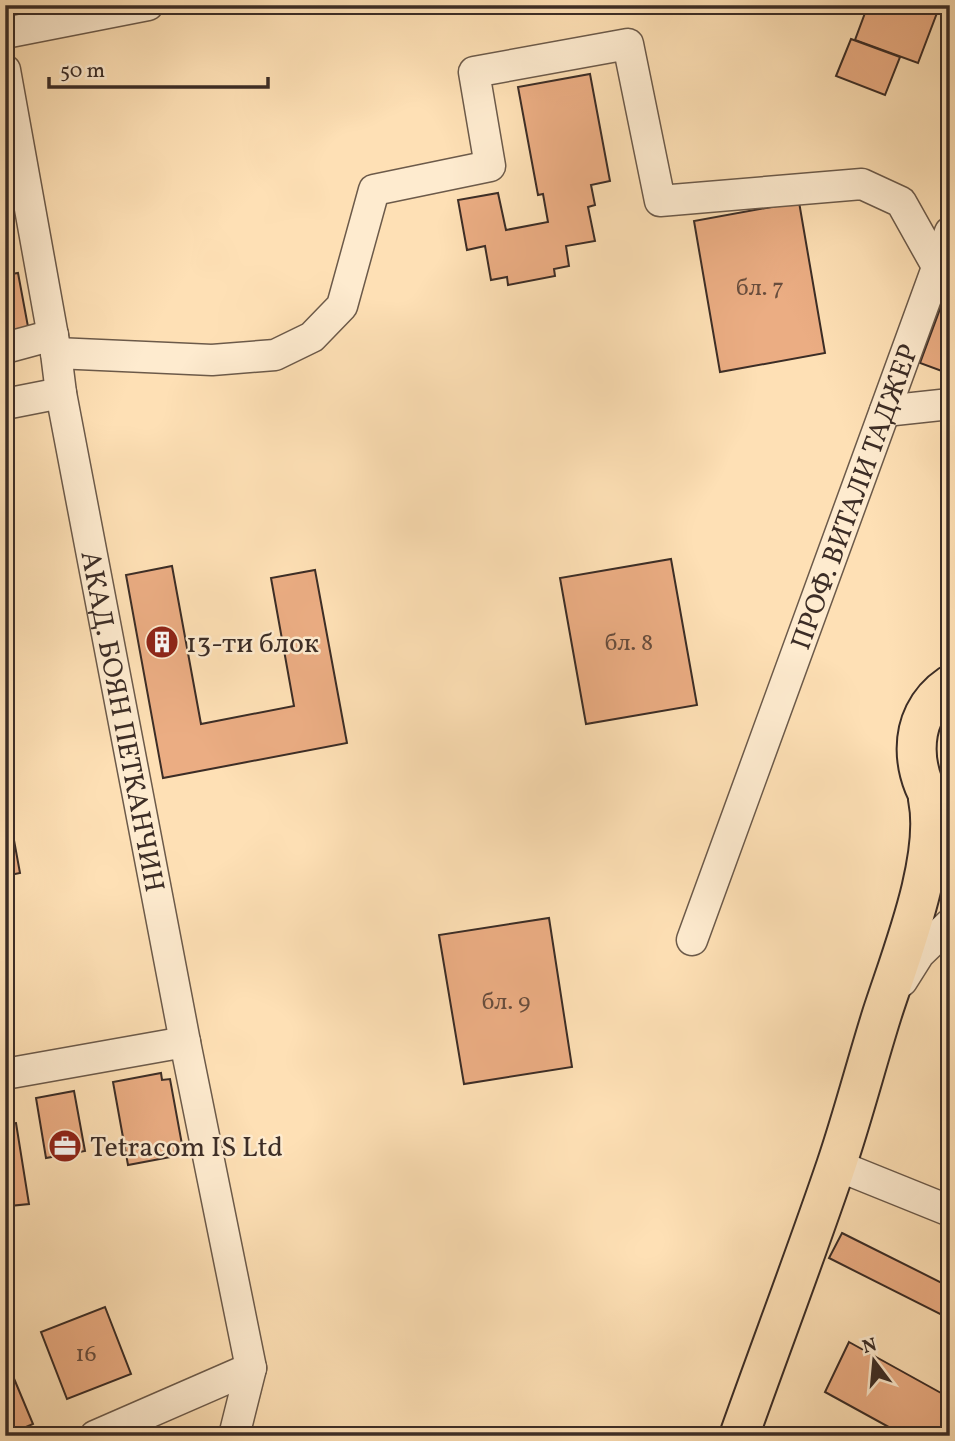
<svg xmlns="http://www.w3.org/2000/svg" width="955" height="1441" font-family="Vollkorn,serif">
	<rect width="100%" height="100%" fill="#fee0b5"/>
	<filter id="stains"><feTurbulence type="fractalNoise" baseFrequency=".00286" numOctaves="4"/><feColorMatrix values="0 0 0 0 .2 0 0 0 0 .09 0 0 0 0 .02 0 0 0 .5 -.17"/></filter>
	<radialGradient id="worn" r=".72"><stop offset=".6" stop-color="#630" stop-opacity="0"/><stop offset="1" stop-color="#630" stop-opacity=".3"/></radialGradient>
	<g fill="#ebad83" stroke="#3c2d26" stroke-width="2">
		<path d="M868,5H940L918,63L855,40Z"/>
		<path d="M851,39L900,57L885,95L836,76Z"/>
		<path d="M590,74L610,181L591,185L595,205L588,207L595,241L566,246L569,266L554,269L555,276L508,285L507,277L491,280L485,246L467,250L458,200L498,193L506,230L548,222L543,194L538,195L518,87Z"/>
		<path d="M799,202L825,353L720,372L694,221Z"/>
		<path d="M18,273L29,332L5,337V275Z"/>
		<path d="M950,282V374L920,363Z"/>
		<path d="M671,559L697,705L586,724L560,578Z"/>
		<path d="M172,566L201,724L294,706L271,578L315,570L347,743L163,778L126,575Z"/>
		<path d="M5,791L20,873L5,876Z"/>
		<path d="M549,918L572,1067L464,1084L439,935Z"/>
		<path d="M161,1073L162,1080L170,1079L183,1150L175,1151L176,1156L128,1165L113,1082Z"/>
		<path d="M74,1091L85,1151L46,1158L36,1098Z"/>
		<path d="M16,1123L29,1204L10,1206L11,1217L5,1218V1124Z"/>
		<path d="M842,1233L950,1287V1309L946,1317L829,1258Z"/>
		<path d="M105,1307L131,1374L67,1399L41,1332Z"/>
		<path d="M849,1342L950,1398V1436H905L825,1392Z"/>
		<path d="M5,1357L33,1424L5,1436Z"/>
	</g>
	<g fill="none" stroke-linecap="round" stroke-linejoin="round">
		<defs>
			<g id="minor">
				<path d="M5,33L148,5"/>
				<path id="s1" d="M5,70L56,353L61,393L185,1042L251,1368L234,1436"/>
				<path d="M5,348L53,335"/>
				<path d="M56,353L212,360L275,355L312,337L342,306L374,190L490,166L474,72L628,44L660,201L862,184L901,202L938,268"/>
				<path d="M5,404L61,393"/>
				<path d="M885,411L950,404"/>
				<path id="s2" d="M692,940L950,232"/>
				<path d="M902,981L919,954L950,924"/>
				<path d="M5,1074L185,1042"/>
				<path d="M836,1165L950,1211"/>
				<path d="M95,1436L251,1368"/>
			</g>
			<g id="major">
				<path d="M944,818C910,780 903,717 950,685"/>
				<path d="M739,1436C771,1346 805,1257 836,1166C853,1116 866,1065 882,1014C901,955 940,859 928,799"/>
			</g>
		</defs>
		<use href="#minor" stroke="#6c5a4a" stroke-width="33"/>
		<use href="#major" stroke="#3c2d26" stroke-width="42"/>
		<use href="#minor" stroke="#feebcf" stroke-width="30"/>
		<use href="#major" stroke="#fee0b5" stroke-width="38"/>
	</g>
	<defs>
		<symbol id="building-disc" viewBox="-11 -11 22 22"><circle r="9.5" fill="#8f2418" stroke="#feebcf"/><path d="M-4-6H4V6H1V3H-1V6H-4ZM-2.5-4.3h1.7v1.8h-1.7ZM.8-4.3h1.7v1.8H.8ZM-2.5-1h1.7V.8h-1.7ZM.8-1h1.7V.8H.8Z" fill="#fff"/></symbol>
		<symbol id="office-disc" viewBox="-11 -11 22 22"><circle r="9.5" fill="#8f2418" stroke="#feebcf"/><path d="M-6-3h4V-5.5h4V-3h4V5H-6ZM-1-4.5V-3h2v-1.5ZM-6 0V1H6V0Z" fill="#fff"/></symbol>
	</defs>
	<g fill-rule="evenodd">
		<use href="#building-disc" x="143" y="623" width="38" height="38"/>
		<use href="#office-disc" x="46" y="1127" width="38" height="38"/>
	</g>
	<g text-anchor="middle" stroke-width="5" stroke-linejoin="round" paint-order="stroke">
		<g font-size="24" fill="#684d3d">
			<text x="760" y="295">бл. 7</text>
			<text x="629" y="650">бл. 8</text>
			<text x="506" y="1009">бл. 9</text>
			<text x="86" y="1361">16</text>
		</g>
		<g font-size="28" fill="#3c2d26" stroke="#feebcf">
			<text dy="10" stroke="none"><textPath href="#s2" startOffset="472">ПРОФ. ВИТАЛИ ТАДЖЕР</textPath></text>
			<text dy="10" stroke="none"><textPath href="#s1" startOffset="662">АКАД. БОЯН ПЕТКАНЧИН</textPath></text>
		</g>
		<g font-size="28" fill="#3c2d26" stroke="#feebcf" text-anchor="start">
			<text x="186" y="652">13-ти блок</text>
			<text x="90" y="1156">Tetracom IS Ltd</text>
		</g>
	</g>
	<rect width="955" height="1441" fill="none" stroke="#fee0b5" stroke-width="28"/>
	<rect x="7" y="7" width="941" height="1427" fill="none" stroke="#3c2d26" stroke-width="3.5"/>
	<rect x="14" y="14" width="927" height="1413" fill="none" stroke="#3c2d26" stroke-width="2"/>
	<g transform="translate(874 1361) rotate(344)" stroke="#feebcf" stroke-width="5" paint-order="stroke">
	<path d="M0-5L12 26L0 18L-12 26Z" fill="#3c2d26"/>
	<text y="-10" font-size="19" font-weight="bold" text-anchor="middle" fill="#3c2d26">N</text>
	</g>
	<path d="M49 77v10h219v-10" fill="none" stroke="#3c2d26" stroke-width="3.5"/>
	<text x="60" y="77" font-size="21" fill="#3c2d26" stroke="#feebcf" stroke-width="5" paint-order="stroke">50 m</text>
	<rect width="100%" height="100%" filter="url(#stains)"/>
	<rect width="100%" height="100%" fill="url(#worn)"/>
</svg>
